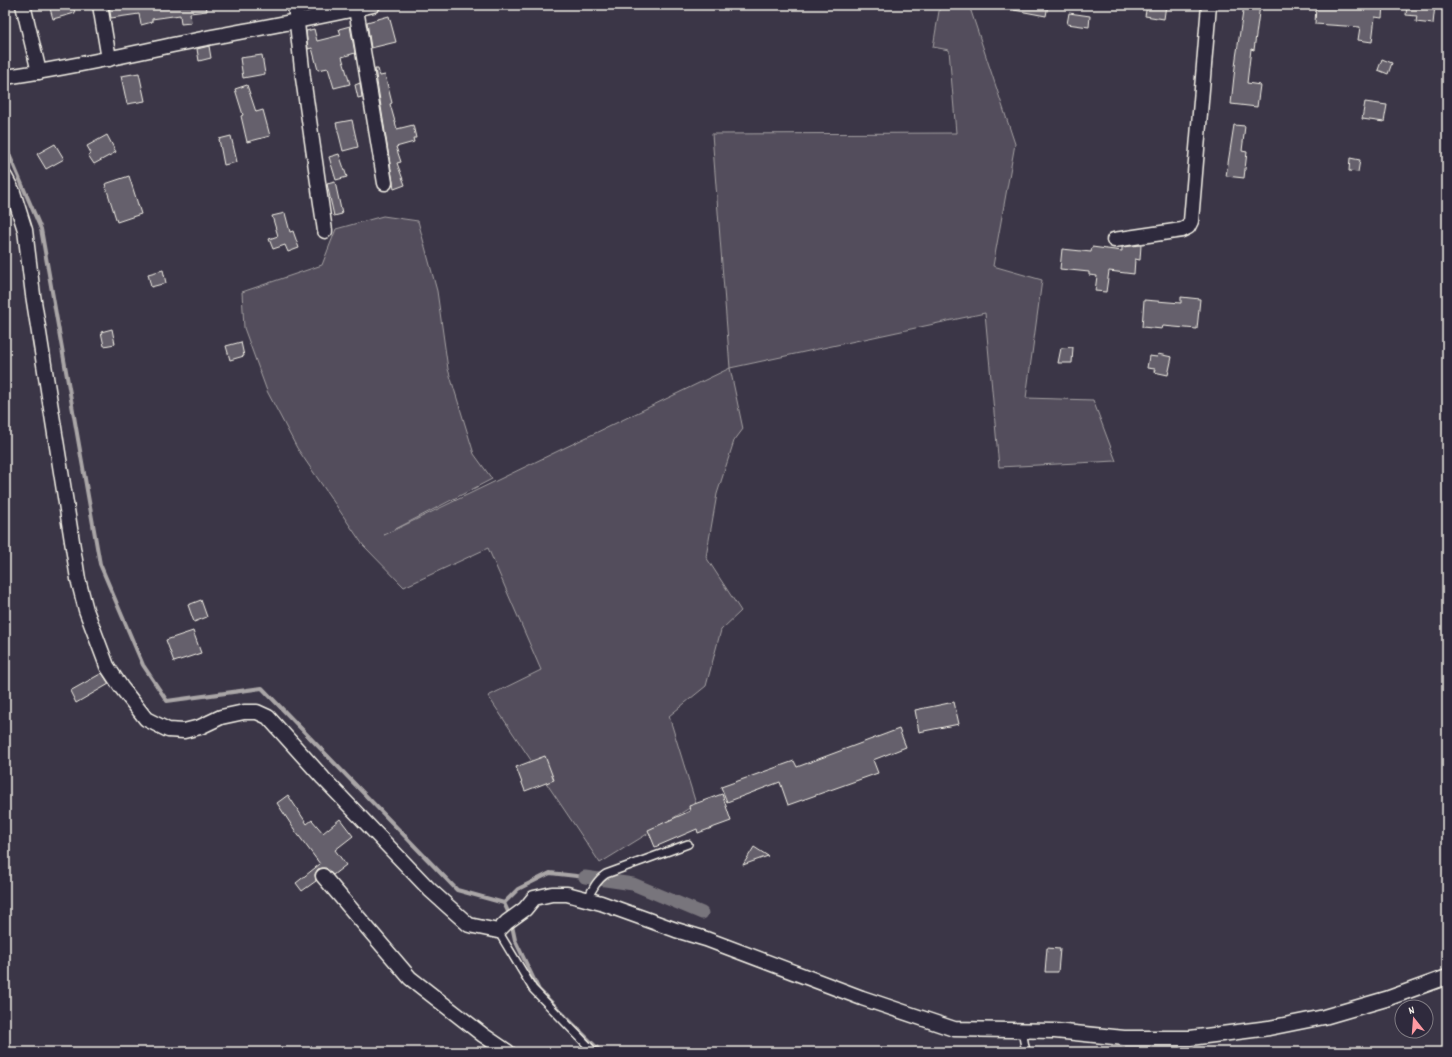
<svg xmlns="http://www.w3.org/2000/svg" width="1452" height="1057" font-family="Dekko,sans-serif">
	<rect width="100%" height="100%" fill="#3b3647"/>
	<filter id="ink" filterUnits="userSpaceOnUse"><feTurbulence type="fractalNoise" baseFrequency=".025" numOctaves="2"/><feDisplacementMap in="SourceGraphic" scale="8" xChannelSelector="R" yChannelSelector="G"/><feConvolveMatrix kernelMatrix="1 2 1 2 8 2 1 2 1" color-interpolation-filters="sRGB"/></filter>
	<g filter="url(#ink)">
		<path fill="#534e5c" stroke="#a4a0a2" d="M940,5H969L1015,144L993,266L1042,280L1026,398L1093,400L1116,461L999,467L985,313L730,368L743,429L734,441L717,494L706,557L741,611L721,630L706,686L669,716L696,804L600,863L488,696L541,670L488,548L404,587L363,545L297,448L267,391L244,328L242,292L322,265L336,229L383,216L418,221L437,291L448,369L474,454L492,479L384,535L730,368L712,134L956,133L949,50L933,47Z"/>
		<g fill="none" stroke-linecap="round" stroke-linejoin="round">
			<g stroke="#aaa6a7" stroke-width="4">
				<path d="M5,145L41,229L100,564L143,665L167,701L262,688L457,890L504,903L518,889L550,873L585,877"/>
				<path d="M504,903L510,916L515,940L539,990L601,1052"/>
			</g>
			<path stroke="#78747b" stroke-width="13" d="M585,877L633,884L702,913"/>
		</g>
		<g fill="#65616c" stroke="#f4f1e8">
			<path d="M49,5H73L75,13L53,19Z"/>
			<path d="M109,5H206L207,11L190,13L191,23L181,24L180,15L152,19V22L141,25L139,14L111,18Z"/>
			<path d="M1014,5H1048L1046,16L1014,10Z"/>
			<path d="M1147,5H1166L1164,19L1145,16Z"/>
			<path d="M1244,5H1260L1254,50L1251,49L1247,83L1260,85L1257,107L1231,104L1236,58Z"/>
			<path d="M1316,5H1383L1382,18L1375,17L1372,42L1358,40L1360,27L1315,24Z"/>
			<path d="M1407,5H1435L1433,24L1416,22L1417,16L1406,15Z"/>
			<path d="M1069,13L1090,16L1089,27L1067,24Z"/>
			<path d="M389,16L396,42L371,48L367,22Z"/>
			<path d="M350,26L355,53L342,57L350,84L334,88L328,68L318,70L312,48L308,49L306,31L314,29L317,41L341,35L339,29Z"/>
			<path d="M209,46L211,58L199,61L197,49Z"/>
			<path d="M262,55L265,74L243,78L240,58Z"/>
			<path d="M1382,59L1392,63L1388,74L1378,70Z"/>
			<path d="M375,69H378L380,76L385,75L392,103L390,104L397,129L413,125L416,138H413L414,142L396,147L401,162L397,163L405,185L394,189Z"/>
			<path d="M139,73L145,101L127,104L121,76Z"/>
			<path d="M360,83L362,97L358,98L355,85Z"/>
			<path d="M247,85L256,112L263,110L270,136L247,142L241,116L243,115L235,89Z"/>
			<path d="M1365,102L1387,105L1384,122L1362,119Z"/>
			<path d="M352,120L358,147L343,151L336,123Z"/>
			<path d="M1234,125L1245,126L1242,151L1247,152L1244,178L1226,176Z"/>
			<path d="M107,135L116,152L94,164L88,155L91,153L87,146Z"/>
			<path d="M231,136L237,162L224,165L219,139Z"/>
			<path d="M55,144L64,159L46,169L37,154Z"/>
			<path d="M339,154L347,177L336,180L329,157Z"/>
			<path d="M1350,158L1360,160L1358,172L1349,171Z"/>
			<path d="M129,176L141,214L117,222L105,184Z"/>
			<path d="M335,182L342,214L334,216L327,184Z"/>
			<path d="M285,213L290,232L293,231L299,248L288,252L285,245L273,249L269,239L278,236L272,216Z"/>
			<path d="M1141,245L1140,260L1135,259L1134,274L1109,271L1106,292L1095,291L1097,276L1089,275V272L1060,269L1062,249L1091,252L1092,247L1122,251V247Z"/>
			<path d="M163,270L166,283L151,287L148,274Z"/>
			<path d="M1181,297L1200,299L1197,329L1163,326L1162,329L1142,327L1144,300L1181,303Z"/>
			<path d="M112,329L115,344L104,346L101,332Z"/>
			<path d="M241,342L244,356L230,360L226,346Z"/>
			<path d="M1073,347L1072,363H1058L1061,348Z"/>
			<path d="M1158,354L1172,357L1168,375L1154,372L1155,369L1147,368L1149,356L1157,357Z"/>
			<path d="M201,600L207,617L194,622L188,605Z"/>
			<path d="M193,631L201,653L174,662L166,640Z"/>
			<path d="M102,673L109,684L76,703L70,691Z"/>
			<path d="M954,702L959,724L919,732L915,710Z"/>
			<path d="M899,729L906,747L873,760L878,773L788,805L780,782L727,802L721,787L794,761L797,767Z"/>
			<path d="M545,756L554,780L525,791L516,767Z"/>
			<path d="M722,794L731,821L698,833L697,829L655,847L648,830L690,811L689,806Z"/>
			<path d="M288,795L307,824L312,820L323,833L340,819L353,836L335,850L346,865L333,875L326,868H322L318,869L315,874L316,881L302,891L296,883L320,864L296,832L277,803Z"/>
			<path d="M754,847L768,856L743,865Z"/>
			<path d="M1047,948L1060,949L1058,972H1045Z"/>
		</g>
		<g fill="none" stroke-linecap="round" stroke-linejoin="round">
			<defs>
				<g id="service">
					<path d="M588,899C591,890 598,879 606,874L688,844"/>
					<path d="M498,931L533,989L594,1052"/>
					<path d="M1022,1031L1026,1052"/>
				</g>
				<g id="minor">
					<path d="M23,5L39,72"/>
					<path d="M100,5L109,59"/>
					<path d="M295,5L303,78L325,231"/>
					<path d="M356,9L385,183"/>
					<path d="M5,77C72,68 137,52 202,39C259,28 316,18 373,5"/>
					<path d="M5,177L13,192L25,230L33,295L78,579L86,610L107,666L121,687L146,719L168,730L184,731L200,727L221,717L244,712H257L268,717L323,778L430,890L469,925L498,931L507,922L525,909L534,898L552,894H567L601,903L676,930L706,939L862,998L954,1029L1055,1031L1124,1038H1190L1269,1028L1324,1017L1386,999L1447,977"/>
					<path d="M1114,240L1182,230L1188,227L1191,221L1209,5"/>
					<path d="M323,876L410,978L483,1035L508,1052"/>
				</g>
			</defs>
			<use href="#service" stroke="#f4f1e8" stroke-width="10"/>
			<use href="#minor" stroke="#f4f1e8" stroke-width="17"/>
			<use href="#service" stroke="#2f2a3d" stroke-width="7"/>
			<use href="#minor" stroke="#2f2a3d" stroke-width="14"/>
		</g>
	</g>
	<rect width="1452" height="1057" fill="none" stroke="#2f2a3d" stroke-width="20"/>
	<rect x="10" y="10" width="1432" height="1037" fill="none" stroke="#f4f1e8" stroke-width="1.5" filter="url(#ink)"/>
	<g transform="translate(1414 1019) rotate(343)"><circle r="19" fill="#2f2a3d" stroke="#7e7a81"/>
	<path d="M0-3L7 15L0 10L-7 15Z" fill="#ff9aa2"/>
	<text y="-6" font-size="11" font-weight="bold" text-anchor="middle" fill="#f4f1e8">N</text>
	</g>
</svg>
